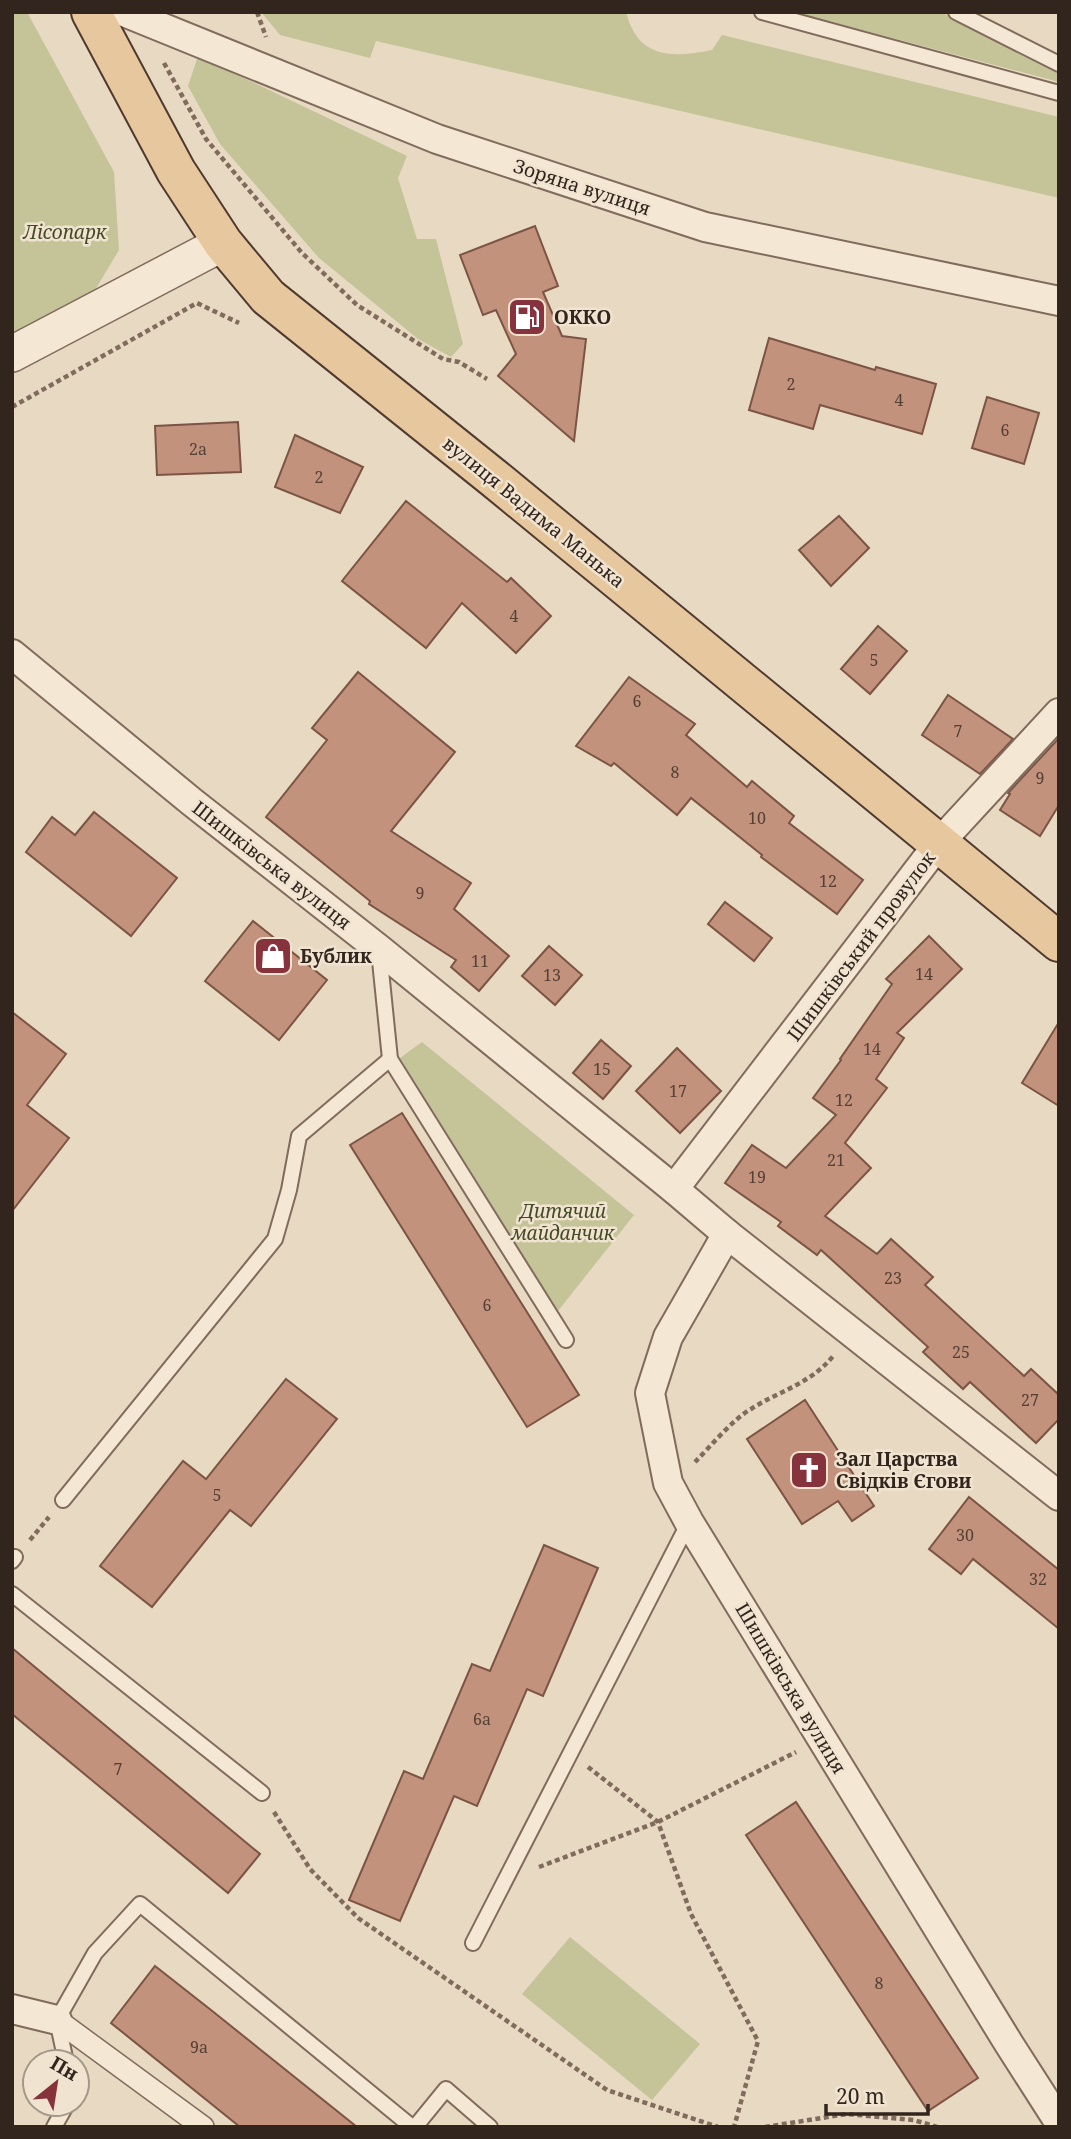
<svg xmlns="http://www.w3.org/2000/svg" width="1071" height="2139" font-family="'Noto Serif',serif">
	<rect width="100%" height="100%" fill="#e8d9c2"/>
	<g fill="#c4c498">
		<path d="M12,12H27L114,172L119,250L95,290L12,333Z"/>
		<path d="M261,12H626C638,59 672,58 712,50L722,35L1059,117V198L376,41L370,58L280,35Z"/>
		<path d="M795,12H941L1059,71V82Z"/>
		<path d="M198,56L407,156L398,178L417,239H436L463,344L451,357L418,339L319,258L220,144L188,86Z"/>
		<path d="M422,1042L634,1215L558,1311L400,1058Z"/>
		<path d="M570,1937L700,2044L652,2100L522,1994Z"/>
	</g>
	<g fill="#c2927d" stroke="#7c5444" stroke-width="2">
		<path d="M535,226L558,286L543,292L562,336L586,339L574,441L498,376L516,354L496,310L483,315L460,255Z"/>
		<path d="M769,338L875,370L876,367L936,384L922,434L820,405L813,429L749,410Z"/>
		<path d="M987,397L1039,413L1024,464L972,448Z"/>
		<path d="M238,422L241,472L157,475L155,426Z"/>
		<path d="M295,435L363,467L340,513L275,487Z"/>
		<path d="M406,501L507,582L511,578L551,616L516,653L462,603L426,648L342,581Z"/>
		<path d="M839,516L869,548L831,586L799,550Z"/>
		<path d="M878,626L907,651L870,694L841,669Z"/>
		<path d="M358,672L455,752L391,831L471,883L454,909L509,956L479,991L451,967L456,960L369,904L370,901L266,817L327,740L312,728Z"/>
		<path d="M629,677L695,724L686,735L747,787L752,781L794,816L789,823L863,880L837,914L761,857L762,855L691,798L677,815L614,763L611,766L576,746Z"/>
		<path d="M948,695L1013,739L980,774L922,735Z"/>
		<path d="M1059,738V805L1040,836L1000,810L1010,794L1008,793Z"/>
		<path d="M94,812L177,878L131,936L26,852L52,817L75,835Z"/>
		<path d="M725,902L772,938L754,961L708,924Z"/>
		<path d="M253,921L327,980L279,1040L205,981Z"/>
		<path d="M929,936L962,969L897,1033L904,1038L876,1079L887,1088L845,1143L871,1168L825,1216L877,1254L891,1239L933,1277L925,1285L1024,1376L1031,1369L1059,1395V1419L1036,1443L970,1382L963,1389L923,1352L928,1347L821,1250L817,1255L778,1226L781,1222L725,1183L752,1145L786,1168L836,1115L813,1098L841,1060L840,1059L892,984L886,979Z"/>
		<path d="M549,946L582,975L555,1005L522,976Z"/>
		<path d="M12,1012L66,1054L27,1105L69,1138L12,1211Z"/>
		<path d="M1059,1022V1106L1022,1083Z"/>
		<path d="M601,1040L631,1066L603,1099L573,1073Z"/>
		<path d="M677,1048L721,1091L680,1133L636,1091Z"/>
		<path d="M402,1113L579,1395L527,1427L350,1145Z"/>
		<path d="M286,1379L337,1419L251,1526L230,1510L152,1607L100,1566L183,1461L206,1479Z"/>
		<path d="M805,1400L874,1506L852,1521L838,1501L802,1524L747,1439Z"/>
		<path d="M969,1497L1059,1570V1629L973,1559L961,1574L929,1549Z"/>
		<path d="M544,1545L598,1568L543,1696L527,1689L477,1806L454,1796L400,1921L349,1900L404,1771L423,1779L472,1664L490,1671Z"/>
		<path d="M12,1648L260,1854L228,1893L12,1714Z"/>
		<path d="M796,1802L978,2078L928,2111L746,1835Z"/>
		<path d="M155,1966L211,2010L357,2127H240L111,2023Z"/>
	</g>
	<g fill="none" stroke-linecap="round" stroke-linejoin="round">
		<defs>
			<g id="service">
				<path d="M762,12L1059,93"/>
				<path d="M956,12L1059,64"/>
				<path d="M379,951L390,1059L566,1340"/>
				<path d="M63,1500L275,1239L289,1190L299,1136L390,1059"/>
				<path d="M12,1561L15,1557"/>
				<path d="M12,1594L262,1793"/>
				<path d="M473,1943L689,1522"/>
				<path d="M66,2062L57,2020L95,1953L140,1904L412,2127"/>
				<path d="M54,2127L67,2104"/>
				<path d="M415,2127L446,2089L490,2127"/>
			</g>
			<path id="pedestrian" d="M57,2020L203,2127"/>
			<g id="minor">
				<path d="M124,12L437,139L705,227L1059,301"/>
				<path d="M12,654L192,802L379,949L674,1189L727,1234L1059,1496"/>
				<path d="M674,1189L939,843L1059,713"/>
				<path d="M727,1234L668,1337L650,1393L668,1483L689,1522L1009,2044L1059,2122"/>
				<path d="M12,2009L57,2020"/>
			</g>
			<path id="tertiary" d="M12,354L223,243"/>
			<path id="primary" d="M91,12L176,171L223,243L268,297L495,479L1059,942"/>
		</defs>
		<use href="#service" stroke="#806b5c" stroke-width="18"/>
		<use href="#pedestrian" stroke="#806b5c" stroke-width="24"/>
		<use href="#minor" stroke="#806b5c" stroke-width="32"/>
		<use href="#tertiary" stroke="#806b5c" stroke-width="38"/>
		<use href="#primary" stroke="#4e3a2f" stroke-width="42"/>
		<g stroke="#806b5c" stroke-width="4.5" stroke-dasharray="5 3.5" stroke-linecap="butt">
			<path d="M257,12L266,37"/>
			<path d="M164,63L206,139L302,253L357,305L443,359L459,362L487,379"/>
			<path d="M12,407L197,303L239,323"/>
			<path d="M695,1462C711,1446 732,1420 751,1409C779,1391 812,1383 833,1356"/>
			<path d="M30,1540L49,1517"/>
			<path d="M588,1767L658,1822L691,1914L758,2041L734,2127"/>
			<path d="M274,1812L310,1869L358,1918L607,2090L718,2127"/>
			<path d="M539,1867L658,1822L796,1752"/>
			<path d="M765,2127L847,2114L914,2120L937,2127"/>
		</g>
		<use href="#service" stroke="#f4e7d4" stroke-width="14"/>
		<use href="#pedestrian" stroke="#f4e7d4" stroke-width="21"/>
		<use href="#minor" stroke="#f4e7d4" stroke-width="28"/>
		<use href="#tertiary" stroke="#f4e7d4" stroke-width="35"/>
		<use href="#primary" stroke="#e7c89e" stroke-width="38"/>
	</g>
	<defs>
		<symbol id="fuel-square" viewBox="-11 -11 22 22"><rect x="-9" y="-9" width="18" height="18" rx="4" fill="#87333d" stroke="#f0e4d1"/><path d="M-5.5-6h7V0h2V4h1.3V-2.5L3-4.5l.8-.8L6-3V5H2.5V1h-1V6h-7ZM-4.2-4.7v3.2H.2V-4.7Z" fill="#fff"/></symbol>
		<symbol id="shop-square" viewBox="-11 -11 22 22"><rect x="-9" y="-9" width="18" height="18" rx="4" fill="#87333d" stroke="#f0e4d1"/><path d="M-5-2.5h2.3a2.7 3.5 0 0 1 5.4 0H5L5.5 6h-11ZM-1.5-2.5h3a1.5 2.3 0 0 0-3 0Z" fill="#fff"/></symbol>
		<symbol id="church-square" viewBox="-11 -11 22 22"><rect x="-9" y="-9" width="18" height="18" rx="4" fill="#87333d" stroke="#f0e4d1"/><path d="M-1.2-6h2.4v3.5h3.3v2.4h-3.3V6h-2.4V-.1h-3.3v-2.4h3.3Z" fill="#fff"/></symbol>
	</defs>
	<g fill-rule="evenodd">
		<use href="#fuel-square" x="505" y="295" width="44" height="44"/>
		<use href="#shop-square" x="251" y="934" width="44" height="44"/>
		<use href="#church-square" x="787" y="1448" width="44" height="44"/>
	</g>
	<g text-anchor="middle" stroke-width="5" stroke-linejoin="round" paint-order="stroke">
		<g font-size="16" fill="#554036">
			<text x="791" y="390">2</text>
			<text x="899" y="406">4</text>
			<text x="1005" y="436">6</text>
			<text x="198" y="455">2а</text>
			<text x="319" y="483">2</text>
			<text x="514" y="622">4</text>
			<text x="874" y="666">5</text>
			<text x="637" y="707">6</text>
			<text x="958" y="737">7</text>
			<text x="675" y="778">8</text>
			<text x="1040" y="784">9</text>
			<text x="757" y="824">10</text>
			<text x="828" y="887">12</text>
			<text x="420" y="899">9</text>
			<text x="480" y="967">11</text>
			<text x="924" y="980">14</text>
			<text x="552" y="981">13</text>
			<text x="872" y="1055">14</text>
			<text x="602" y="1075">15</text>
			<text x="678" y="1097">17</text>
			<text x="844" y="1106">12</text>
			<text x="836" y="1166">21</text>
			<text x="757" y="1183">19</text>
			<text x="893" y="1284">23</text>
			<text x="487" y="1311">6</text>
			<text x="961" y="1358">25</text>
			<text x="1030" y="1406">27</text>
			<text x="217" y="1501">5</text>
			<text x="965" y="1541">30</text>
			<text x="1038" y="1585">32</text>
			<text x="482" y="1725">6а</text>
			<text x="118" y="1775">7</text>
			<text x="879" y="1989">8</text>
			<text x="199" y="2053">9а</text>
		</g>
		<g font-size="19" fill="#31251e" stroke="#f0e4d1">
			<text transform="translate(582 187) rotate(18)" y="7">Зоряна вулиця</text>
			<text transform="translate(534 512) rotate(39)" y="7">вулиця Вадима Манька</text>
			<text transform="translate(272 865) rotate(38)" y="7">Шишківська вулиця</text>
			<text transform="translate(861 946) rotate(-53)" y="7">Шишківський провулок</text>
			<text transform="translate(791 1688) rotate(59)" y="7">Шишківська вулиця</text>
		</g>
		<g font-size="19" font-style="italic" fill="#464b27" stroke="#f0e4d1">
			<text x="65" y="239">Лісопарк</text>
			<text x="563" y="1218">Дитячий<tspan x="563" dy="22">майданчик</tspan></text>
		</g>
		<g font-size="19" font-weight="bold" fill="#31251e" stroke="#f0e4d1" text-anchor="start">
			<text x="554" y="324">ОККО</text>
			<text x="300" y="963">Бублик</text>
			<text x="836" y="1466">Зал Царства<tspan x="836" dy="22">Свідків Єгови</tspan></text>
		</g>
	</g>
	<rect width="1071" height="2139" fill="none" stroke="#31251e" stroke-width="28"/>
	<g transform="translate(56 2083) rotate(30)"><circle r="33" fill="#f0e4d1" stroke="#a49889" stroke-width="2"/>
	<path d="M0-5L12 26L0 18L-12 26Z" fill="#87333d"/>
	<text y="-10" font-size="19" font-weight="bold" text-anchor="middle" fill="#31251e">Пн</text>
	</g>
	<path d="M826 2104v10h102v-10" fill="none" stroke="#31251e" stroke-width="3.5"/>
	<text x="836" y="2104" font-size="21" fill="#31251e" stroke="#f0e4d1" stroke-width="5" paint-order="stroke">20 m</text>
</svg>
